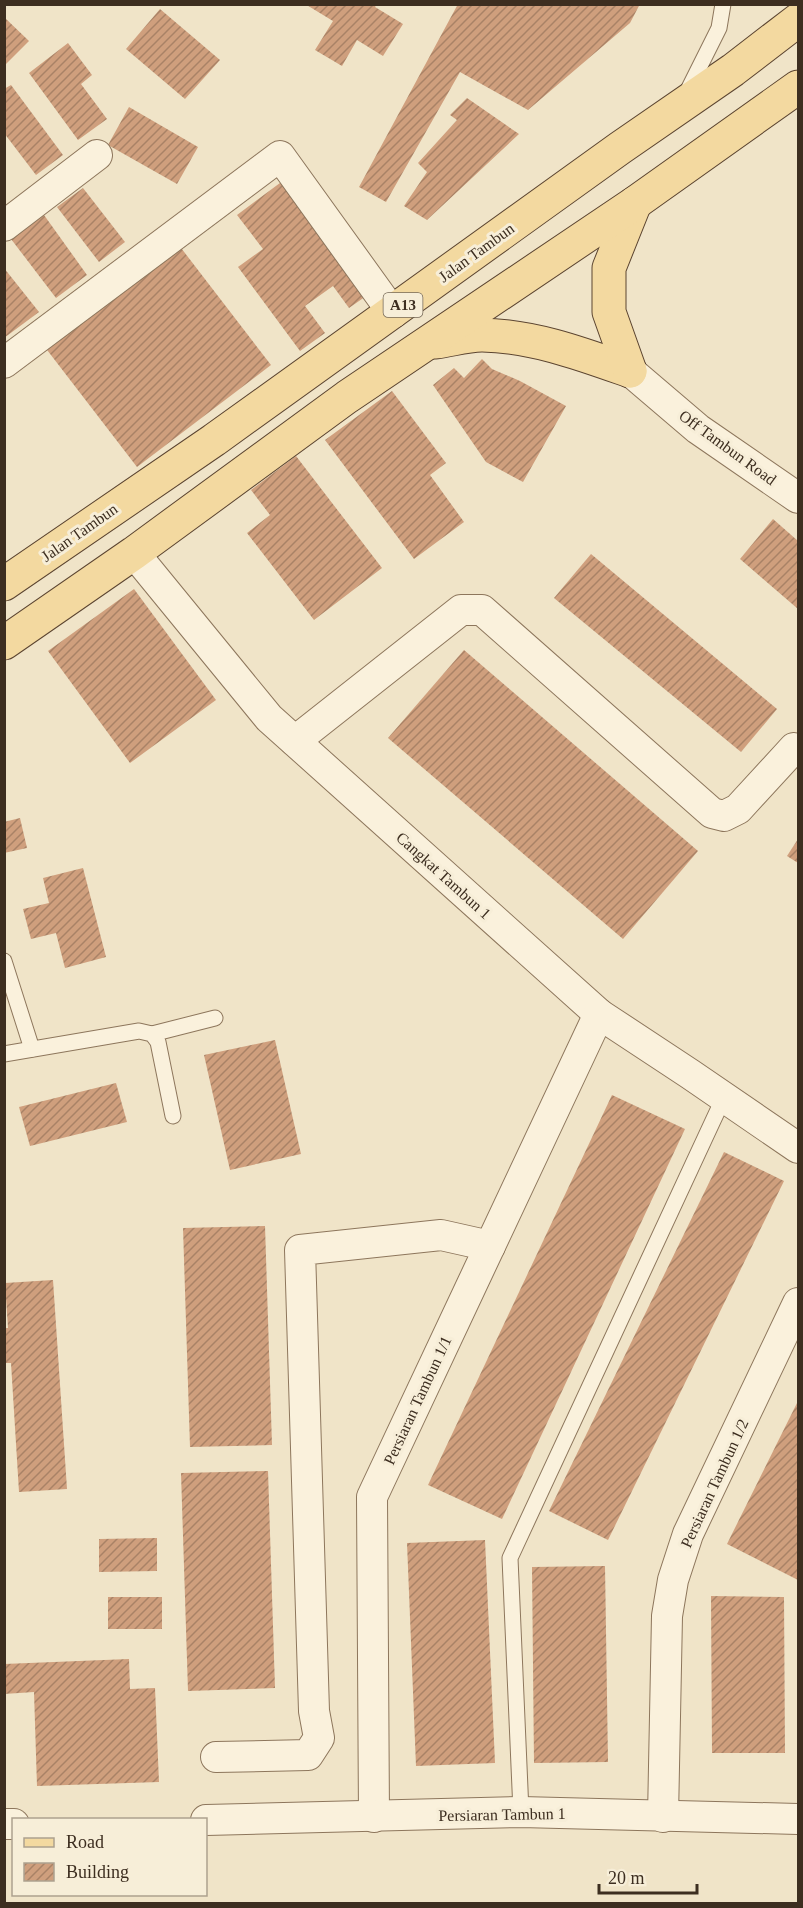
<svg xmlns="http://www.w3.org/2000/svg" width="803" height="1908" font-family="Georgia,serif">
	<defs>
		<pattern id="building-hatch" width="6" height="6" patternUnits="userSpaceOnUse" patternTransform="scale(1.5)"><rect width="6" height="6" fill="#cf9f7d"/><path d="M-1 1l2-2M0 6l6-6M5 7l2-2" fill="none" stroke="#a98266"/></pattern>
	</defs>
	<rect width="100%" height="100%" fill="#f0e4c8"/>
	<g fill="url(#building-hatch)">
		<path d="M305,4H377L375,7L403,24L383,56L357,40L342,66L315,50L333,21Z"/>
		<path d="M458,4H640L630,23L528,110L460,72L386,202L359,187Z"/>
		<path d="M160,9L220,60L185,99L126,49Z"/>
		<path d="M4,17L29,41L4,66Z"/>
		<path d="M68,43L92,75L81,84L107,119L78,140L29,73Z"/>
		<path d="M11,85L63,155L36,175L4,133V89Z"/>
		<path d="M467,98L519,134L427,220L404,206L427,172L418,163L457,120L450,115Z"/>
		<path d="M129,107L198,147L177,184L108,145Z"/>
		<path d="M284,180L369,294L349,308L333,286L305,306L325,333L300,351L238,267L263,249L237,215Z"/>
		<path d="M83,188L125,242L99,262L57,207Z"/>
		<path d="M44,215L87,275L56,298L11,239Z"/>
		<path d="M178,244L271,365L137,467L44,346Z"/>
		<path d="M4,268L39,312L4,338Z"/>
		<path d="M482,359L492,369L520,381L566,406L523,482L486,462L433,385L454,368L464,378Z"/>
		<path d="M392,391L446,463L430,475L464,522L414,559L325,440Z"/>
		<path d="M296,456L382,568L314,620L247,533L270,515L251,490Z"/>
		<path d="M773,519L798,541V609L740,559Z"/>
		<path d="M591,554L777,709L741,752L554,598Z"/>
		<path d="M134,589L216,700L130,763L48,651Z"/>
		<path d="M464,650L698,851L623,939L388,738Z"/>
		<path d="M20,818L27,848L4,853V822Z"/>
		<path d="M798,839V863L787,856Z"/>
		<path d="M83,868L106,957L65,968L56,933L31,939L23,909L49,903L43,878Z"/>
		<path d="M275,1040L301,1154L230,1170L204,1055Z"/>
		<path d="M116,1083L127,1122L30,1146L19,1107Z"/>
		<path d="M612,1095L685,1129L502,1519L428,1485Z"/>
		<path d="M724,1152L784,1181L608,1540L549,1511Z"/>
		<path d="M265,1226L272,1445L190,1447L183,1228Z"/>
		<path d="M53,1280L67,1489L19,1492L11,1363H4V1328H8L5,1283Z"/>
		<path d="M798,1401V1580L727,1544Z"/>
		<path d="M268,1471L275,1688L188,1691L181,1473Z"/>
		<path d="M157,1538V1571L99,1572V1539Z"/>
		<path d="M485,1540L495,1763L416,1766L407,1543Z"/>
		<path d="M605,1566L608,1762L534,1763L532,1567Z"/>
		<path d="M711,1596L784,1597L785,1753H712Z"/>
		<rect x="108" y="1597" width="54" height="32"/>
		<path d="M129,1659L130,1689L155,1688L159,1782L37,1786L34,1692L4,1694V1664Z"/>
	</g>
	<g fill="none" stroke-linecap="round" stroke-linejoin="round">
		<defs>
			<g id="lane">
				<path d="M686,94L719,28L723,4"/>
				<path d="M4,961L32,1049"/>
				<path d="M152,1034L215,1018"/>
				<path d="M4,1054L139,1031L152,1034L158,1042L173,1116"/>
				<path d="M521,1812L510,1558L724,1097"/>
			</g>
			<g id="street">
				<path d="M4,226L97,155"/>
				<path d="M4,363L280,156L393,313"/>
				<path d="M630,371L698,429L798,498"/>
				<path d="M134,553L269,718L599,1014L690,1074L798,1148"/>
				<path d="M295,741L461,610H482L712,813L724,816L738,809L794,748"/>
				<path d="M216,1757L308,1755L319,1738L314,1711L300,1250L441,1235L490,1246"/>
				<path d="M374,1817L372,1497L599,1014"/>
				<path d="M663,1817L667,1616L673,1580L688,1534L798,1303"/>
				<path d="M206,1820L521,1812L798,1819"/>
				<path d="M4,1824H14"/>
			</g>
			<g id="primary">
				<path d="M436,342C451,340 467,335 482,335C534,336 582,354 630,371"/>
				<path d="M630,371L609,312V268L635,203"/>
				<path d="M4,584L214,440L620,148L733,70L798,20"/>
				<path d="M4,643L134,553L347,397L635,203L798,87"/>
			</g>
		</defs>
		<use href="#lane" stroke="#8d765c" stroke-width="17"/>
		<use href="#street" stroke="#8d765c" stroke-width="32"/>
		<use href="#primary" stroke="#5b4430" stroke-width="35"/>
		<use href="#lane" stroke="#faf1dc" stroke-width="15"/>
		<use href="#street" stroke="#faf1dc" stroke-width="30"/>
		<use href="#primary" stroke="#f3d9a0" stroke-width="33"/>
	</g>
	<g text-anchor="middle" stroke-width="6" stroke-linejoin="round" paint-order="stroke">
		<rect fill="#f7eed8" stroke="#756857" stroke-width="1.5" x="383.5" y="293" width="39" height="24" rx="4.5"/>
		<g font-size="15" font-weight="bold" fill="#3d2e20">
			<text x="403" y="310">A13</text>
		</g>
		<g font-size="16" fill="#3d2e20" stroke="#f7eed8">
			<text transform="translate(476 252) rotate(-36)" y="6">Jalan Tambun</text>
			<text transform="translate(728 447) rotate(36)" y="6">Off Tambun Road</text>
			<text transform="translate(79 532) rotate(-35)" y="6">Jalan Tambun</text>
			<text transform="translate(444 875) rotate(42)" y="6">Cangkat Tambun 1</text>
			<text transform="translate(417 1400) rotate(-65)" y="6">Persiaran Tambun 1/1</text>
			<text transform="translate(714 1483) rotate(-65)" y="6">Persiaran Tambun 1/2</text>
			<text transform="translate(502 1814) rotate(-1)" y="6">Persiaran Tambun 1</text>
		</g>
	</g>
	<rect width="803" height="1908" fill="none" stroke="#3d2e20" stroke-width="12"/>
	<rect x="12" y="1818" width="195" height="78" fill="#f7eed8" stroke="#ada18e" stroke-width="1.5"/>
	<rect x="24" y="1838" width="30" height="9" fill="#f3d9a0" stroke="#ada18e" stroke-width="1.5"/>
	<text x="66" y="1848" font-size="18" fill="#3d2e20">Road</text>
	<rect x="24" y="1863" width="30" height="18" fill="url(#building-hatch)" stroke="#ada18e" stroke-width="1.5"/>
	<text x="66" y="1878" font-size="18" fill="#3d2e20">Building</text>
	<path d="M599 1884v9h98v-9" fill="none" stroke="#3d2e20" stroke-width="3"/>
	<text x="608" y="1884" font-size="18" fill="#3d2e20" stroke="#f7eed8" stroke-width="4.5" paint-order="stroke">20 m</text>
</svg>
